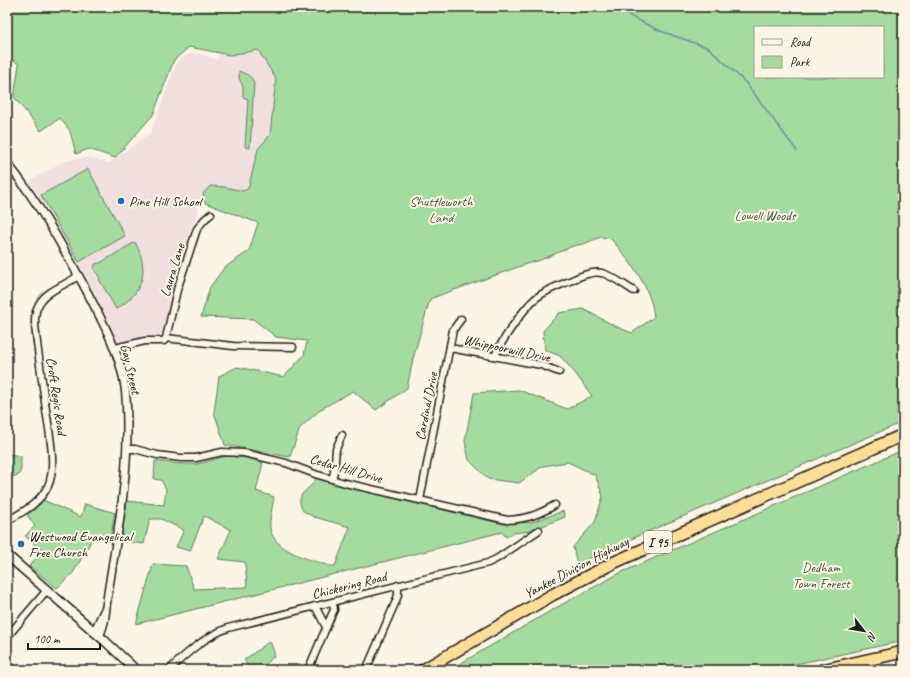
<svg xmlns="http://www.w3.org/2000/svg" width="910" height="677" font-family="Caveat,sans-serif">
	<rect width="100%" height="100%" fill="#fcf5e5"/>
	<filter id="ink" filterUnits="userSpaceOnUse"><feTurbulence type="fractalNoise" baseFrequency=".025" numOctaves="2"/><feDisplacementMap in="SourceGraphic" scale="8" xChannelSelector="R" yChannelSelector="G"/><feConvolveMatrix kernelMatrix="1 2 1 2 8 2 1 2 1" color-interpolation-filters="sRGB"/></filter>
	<g filter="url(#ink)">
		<path fill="#f2e0e0" d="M258,50L276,79L270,135L258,149L248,189L243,191L225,187L210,186L203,194L174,284L161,339L143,338L120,344L118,343L101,309L46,208L29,181L64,161L89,157L109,163L151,132L175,66L179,59L185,56L193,53L202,54L217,60L220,53L230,55Z"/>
		<g fill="#a4db9f" stroke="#607c5e" fill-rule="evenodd">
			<path d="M7,7H903V422L640,535L577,564L573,547L595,522L603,496L595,475L568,462L543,466L519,483L488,479L469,460L465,441L474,393L519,390L567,409L592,396L575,373L560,356L545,350L543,331L559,313L583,309L615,326L632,333L654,317C651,287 630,261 611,239L601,237L583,244L573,246L538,261L532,262L443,294L430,299L414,355L407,388L376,410L353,391L321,409L300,428L290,457L225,445L214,412L219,376L237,367L284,377L304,355L307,341L276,337L253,319L201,317L210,287L224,268L249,251L258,223L205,203L203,194L210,186L225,187L243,191L248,189L258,149L270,135L276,79L258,50L230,55L189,47L174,60L153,115L115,158L89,149L76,154L70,131L60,118L41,131L14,97L19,64L7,57ZM755,27H883V77H755Z"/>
			<path d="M239,71C246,74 252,76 254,83L250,148L245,147L248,99L243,97V87L239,78Z"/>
			<path d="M88,169L125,236L79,262L41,195Z"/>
			<path d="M135,242C150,270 144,293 116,309L99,279L100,278L94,269L95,264L100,263Z"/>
			<path d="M7,447L8,454L21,456V469L19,475L7,478Z"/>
			<path d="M903,450V641L768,670H449L559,606L620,573Z"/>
			<path d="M227,456L248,458L263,463L256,491L274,497C273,505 269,519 270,528C273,551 311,560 330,566H335L350,527L314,517L303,511C293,492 310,492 316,478L397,499L503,524L532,522L563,511L565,517L530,531L514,533L506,537L502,532L136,624L153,564L186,566L194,589L247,587L245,562L218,559L231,530L204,516L190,551L176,547L184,530L161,519H150L144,544L121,541L127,501L164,505L166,489L161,480L154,479L155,461L181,464H197Z"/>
			<path d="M43,500L81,517L85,504L115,513L110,541L93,537L86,551L73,573L57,588L29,566L43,551L25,536L35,526L27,515L35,509Z"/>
			<path d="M270,641L275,655L260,670H251L244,660Z"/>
		</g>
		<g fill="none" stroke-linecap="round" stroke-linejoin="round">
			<path stroke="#748ba0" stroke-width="1.5" d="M612,7L658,30L709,48L746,83L797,151"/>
			<defs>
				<g id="minor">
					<path d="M166,338L177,290L197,229L204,220L211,214"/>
					<path d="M115,348L145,341H164L166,338L233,346L293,347"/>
					<path d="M450,348L541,365L559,372"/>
					<path d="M495,356C502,340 523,309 536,298C546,290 560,285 572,280C581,276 592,271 602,273C613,276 624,285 634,291"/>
					<path d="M127,449H135L157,455L181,458H196L222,452L244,453L286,463L315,474L345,483L507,520C526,519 538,515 555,505"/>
					<path d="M332,479L334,472L336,449L342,435"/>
					<path d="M420,500L453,330L461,319"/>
					<path d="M7,521C23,512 40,503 48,486C57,467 49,431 46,410C43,388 40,366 37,343C36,331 32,316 39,304C47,290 66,285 78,276"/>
					<path d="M315,606L326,627"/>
					<path d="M7,637L47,590"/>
					<path d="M7,664L14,670"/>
					<path d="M169,670C187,653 204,637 228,628L488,563L498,558L539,530"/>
					<path d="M308,670L332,614L334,610L333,602"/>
					<path d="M366,670L396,601L398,595V585"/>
				</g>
				<g id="tertiary">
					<path d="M7,163C37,200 60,242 83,284C100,317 119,349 125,387C127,402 127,418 127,433C127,492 114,549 106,607C105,618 104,627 99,636"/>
					<path d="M94,632L104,611"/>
				</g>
				<path id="secondary" d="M7,555L105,641L136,670"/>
				<g id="motorway">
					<path d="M423,670L552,595L615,562L903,435"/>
					<path d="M822,670L903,652"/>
				</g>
			</defs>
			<use href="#minor" stroke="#1c1c1c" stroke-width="9"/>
			<use href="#tertiary" stroke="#1c1c1c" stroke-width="10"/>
			<use href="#secondary" stroke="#1c1c1c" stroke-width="11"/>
			<use href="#motorway" stroke="#1c1c1c" stroke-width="14"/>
			<use href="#minor" stroke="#fcf5e5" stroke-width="6"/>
			<use href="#tertiary" stroke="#fcf5e5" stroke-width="7"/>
			<use href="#secondary" stroke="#fcf5e5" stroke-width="8"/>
			<use href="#motorway" stroke="#fedd96" stroke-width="11"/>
		</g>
	</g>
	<g fill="#1f6fb2" stroke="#fcf5e5" stroke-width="1.5">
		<circle cx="121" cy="201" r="4"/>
		<circle cx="21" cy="544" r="4"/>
	</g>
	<g text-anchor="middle" stroke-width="4" stroke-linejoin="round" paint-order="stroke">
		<rect fill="#fcf5e5" stroke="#5f5d58" stroke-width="1" x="644" y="531" width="28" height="22" rx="3"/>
		<g font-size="13" font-weight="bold" fill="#1c1c1c">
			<text x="658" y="547">I 95</text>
		</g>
		<g font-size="14" fill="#1c1c1c" stroke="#fcf5e5" text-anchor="start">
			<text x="129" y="206">Pine Hill School</text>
			<text x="29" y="541">Westwood Evangelical<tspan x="29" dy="16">Free Church</tspan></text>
		</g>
		<g font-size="14" fill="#455543" stroke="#fcf5e5">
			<text x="441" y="206">Shuttleworth<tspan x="441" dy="16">Land</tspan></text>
			<text x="765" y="220">Lowell Woods</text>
			<text x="821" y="572">Dedham<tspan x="821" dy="16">Town Forest</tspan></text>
		</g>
		<g font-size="14" fill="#1c1c1c" stroke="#fcf5e5">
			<text transform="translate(172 270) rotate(-73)" y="5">Laura Lane</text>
			<text transform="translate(507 348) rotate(12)" y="5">Whippoorwill Drive</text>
			<text transform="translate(131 369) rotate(77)" y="5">Gay Street</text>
			<text transform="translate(57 396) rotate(82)" y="5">Croft Regis Road</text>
			<text transform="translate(426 406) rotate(-79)" y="5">Cardinal Drive</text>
			<text transform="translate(346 468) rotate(16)" y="5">Cedar Hill Drive</text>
			<text transform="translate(576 567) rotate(-28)" y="5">Yankee Division Highway</text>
			<text transform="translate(349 585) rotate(-14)" y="5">Chickering Road</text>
		</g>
	</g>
	<rect width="910" height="677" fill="none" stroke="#fcf5e5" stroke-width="24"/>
	<rect x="12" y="12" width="886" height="653" fill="none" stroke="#1c1c1c" stroke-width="1.5" filter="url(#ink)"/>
	<rect x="754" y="26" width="130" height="52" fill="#fcf5e5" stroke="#a29e95"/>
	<rect x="762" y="39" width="20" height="6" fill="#fcf5e5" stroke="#a29e95"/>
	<text x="790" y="46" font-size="12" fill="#1c1c1c">Road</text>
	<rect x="762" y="56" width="20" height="12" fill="#a4db9f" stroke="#a29e95"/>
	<text x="790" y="66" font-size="12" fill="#1c1c1c">Park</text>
	<g transform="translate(864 631) rotate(121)" stroke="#fcf5e5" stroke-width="3" paint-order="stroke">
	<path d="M0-3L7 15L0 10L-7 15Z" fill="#1c1c1c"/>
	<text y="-6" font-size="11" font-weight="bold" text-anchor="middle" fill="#1c1c1c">N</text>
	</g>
	<path d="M28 643v6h72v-6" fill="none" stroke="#1c1c1c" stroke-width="2"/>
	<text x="34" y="643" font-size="12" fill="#1c1c1c" stroke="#fcf5e5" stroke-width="3" paint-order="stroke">100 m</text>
</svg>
